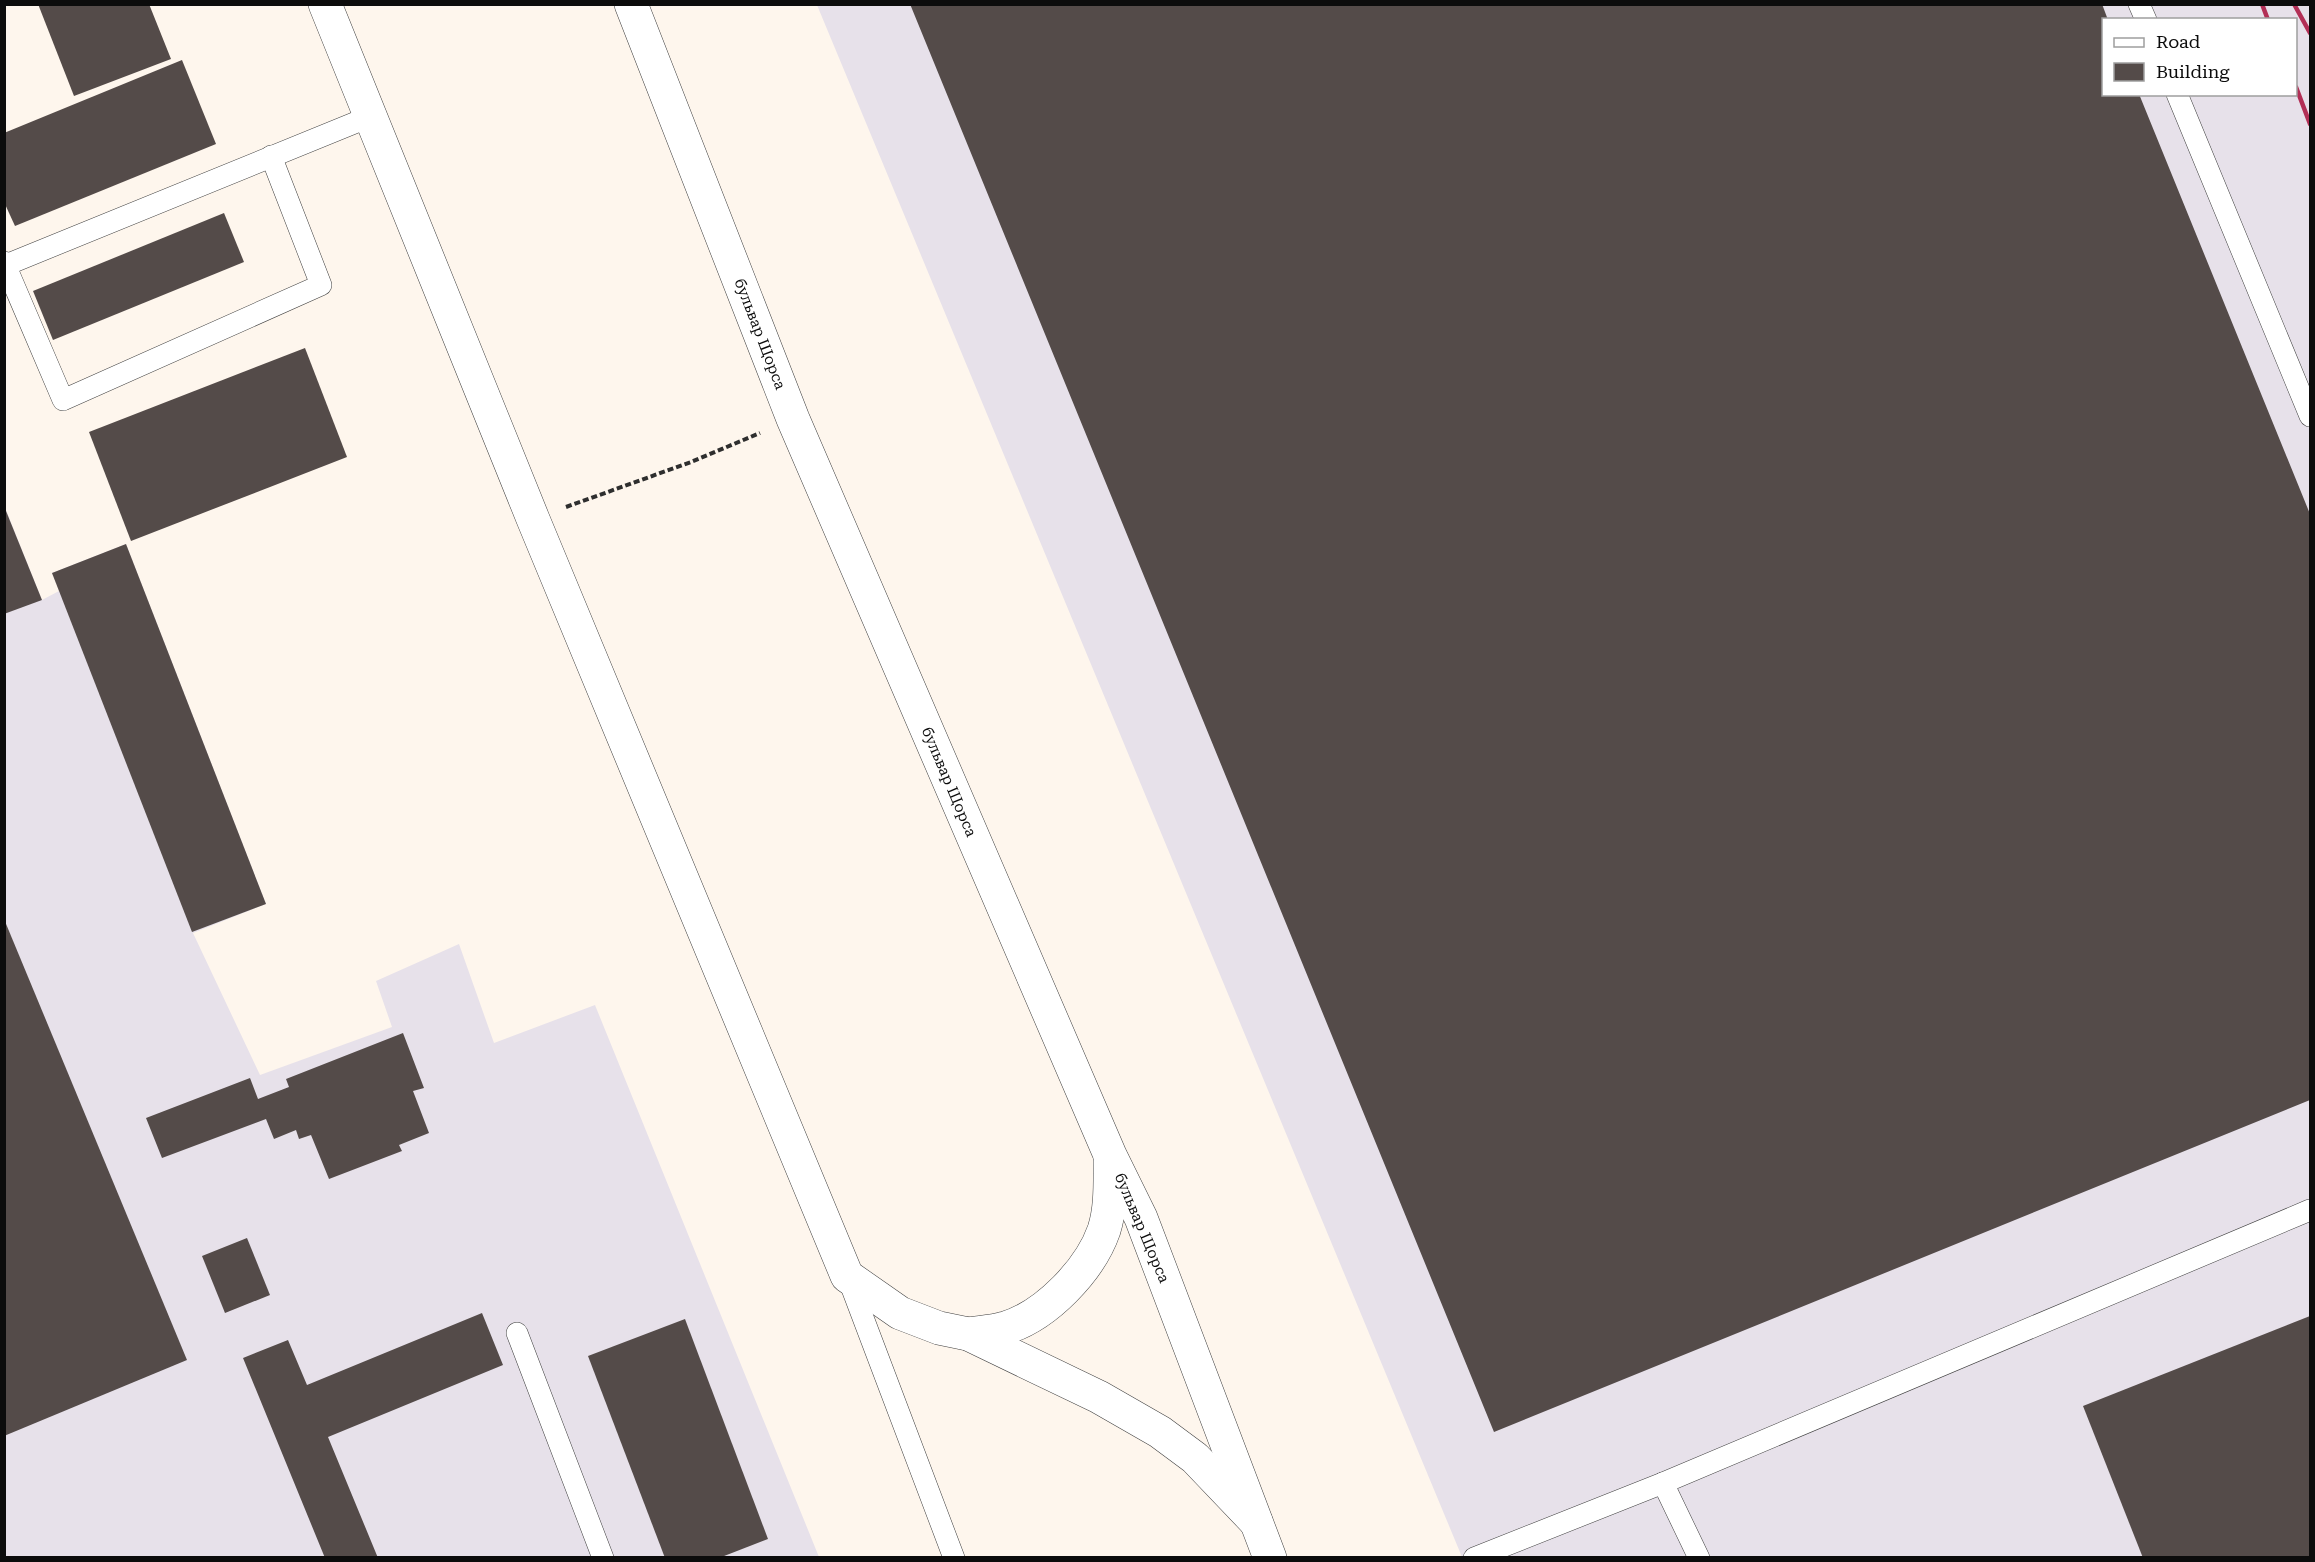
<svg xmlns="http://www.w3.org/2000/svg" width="2315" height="1562" font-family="'Roboto Serif',serif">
	<rect width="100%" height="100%" fill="#fef6ed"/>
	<g fill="#e7e1ea" fill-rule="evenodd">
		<path d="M817,5H2310V1557H1462ZM2104,20H2296V94H2104Z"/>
		<path d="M4,505L42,600L59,591L52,573L126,544L266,904L193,933L260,1075L392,1027L376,981L459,944L494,1043L595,1005L819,1557H5Z"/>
	</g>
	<g fill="#544b49">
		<path d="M38,4H149L171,59L74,96Z"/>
		<path d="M910,4H2102L2108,20H2104V94H2139L2310,514V1100L1494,1432Z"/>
		<path d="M182,60L216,144L15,226L4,202V133Z"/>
		<path d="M224,213L244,262L53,340L33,291Z"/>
		<path d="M305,348L347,457L131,541L89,432Z"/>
		<path d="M4,506L42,600L4,614Z"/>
		<path d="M126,544L266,904L192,932L52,573Z"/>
		<path d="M4,919L187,1360L4,1436Z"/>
		<path d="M403,1033L424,1088L413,1091L429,1133L399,1145L402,1151L329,1179L311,1135L299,1139L296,1130L274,1139L266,1119L162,1158L146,1118L250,1078L258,1099L289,1087L286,1079Z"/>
		<path d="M247,1238L270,1295L225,1313L202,1256Z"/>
		<path d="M482,1313L503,1365L328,1437L378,1558H325L243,1358L288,1340L307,1385Z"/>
		<path d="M2310,1316V1558H2143L2083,1406Z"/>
		<path d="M685,1319L768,1539L719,1558H665L588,1356Z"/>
	</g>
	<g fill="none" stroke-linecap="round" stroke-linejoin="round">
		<defs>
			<g id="service">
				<path d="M2139,4L2146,20"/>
				<path d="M2177,94L2310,416"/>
				<path d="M4,262L63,400L321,285L271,156"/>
				<path d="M6,265L369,117"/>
				<path d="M848,1278L954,1558"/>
				<path d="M517,1333L603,1558"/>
				<path d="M1663,1483L1699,1558"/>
				<path d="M1474,1558L1663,1483L2310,1210"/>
			</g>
			<g id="tertiary">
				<path d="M325,4L533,519L847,1276L900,1313L939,1328L968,1334L1099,1397L1160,1432L1195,1458L1256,1522"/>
				<path d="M631,4L793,419L1110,1155L1141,1218L1270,1558"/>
				<path d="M968,1334C980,1332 993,1332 1005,1328C1046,1316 1090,1270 1104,1230C1111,1208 1110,1184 1110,1161"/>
			</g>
		</defs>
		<use href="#service" stroke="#3f3f3f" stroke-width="22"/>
		<use href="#tertiary" stroke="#3f3f3f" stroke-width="34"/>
		<path stroke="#2e2e2e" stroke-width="4" stroke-dasharray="6 3" stroke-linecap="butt" d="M566,507L691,462L760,433"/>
		<use href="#service" stroke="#fff" stroke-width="21"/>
		<use href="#tertiary" stroke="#fff" stroke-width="33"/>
		<g stroke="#b22f56" stroke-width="4.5">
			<path d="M2262,4L2268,20"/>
			<path d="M2294,4L2310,33"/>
			<path d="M2296,87L2310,124"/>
		</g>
	</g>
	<g text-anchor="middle" stroke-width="6" stroke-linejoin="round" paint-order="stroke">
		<g font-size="15" fill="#0c0c0c" stroke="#fff">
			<text transform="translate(760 334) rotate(69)" y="5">бульвар Щорса</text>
			<text transform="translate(949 782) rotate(67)" y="5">бульвар Щорса</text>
			<text transform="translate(1142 1228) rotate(67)" y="5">бульвар Щорса</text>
		</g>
	</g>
	<rect width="2315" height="1562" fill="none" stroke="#0c0c0c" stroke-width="12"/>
	<rect x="2102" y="18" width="195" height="78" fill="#ffffff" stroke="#9e9e9e" stroke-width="1.5"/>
	<rect x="2114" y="38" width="30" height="9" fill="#ffffff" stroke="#9e9e9e" stroke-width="1.5"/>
	<text x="2156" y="48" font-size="18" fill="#0c0c0c">Road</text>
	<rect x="2114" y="63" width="30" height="18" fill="#544b49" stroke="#9e9e9e" stroke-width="1.5"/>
	<text x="2156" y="78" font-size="18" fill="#0c0c0c">Building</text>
</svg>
